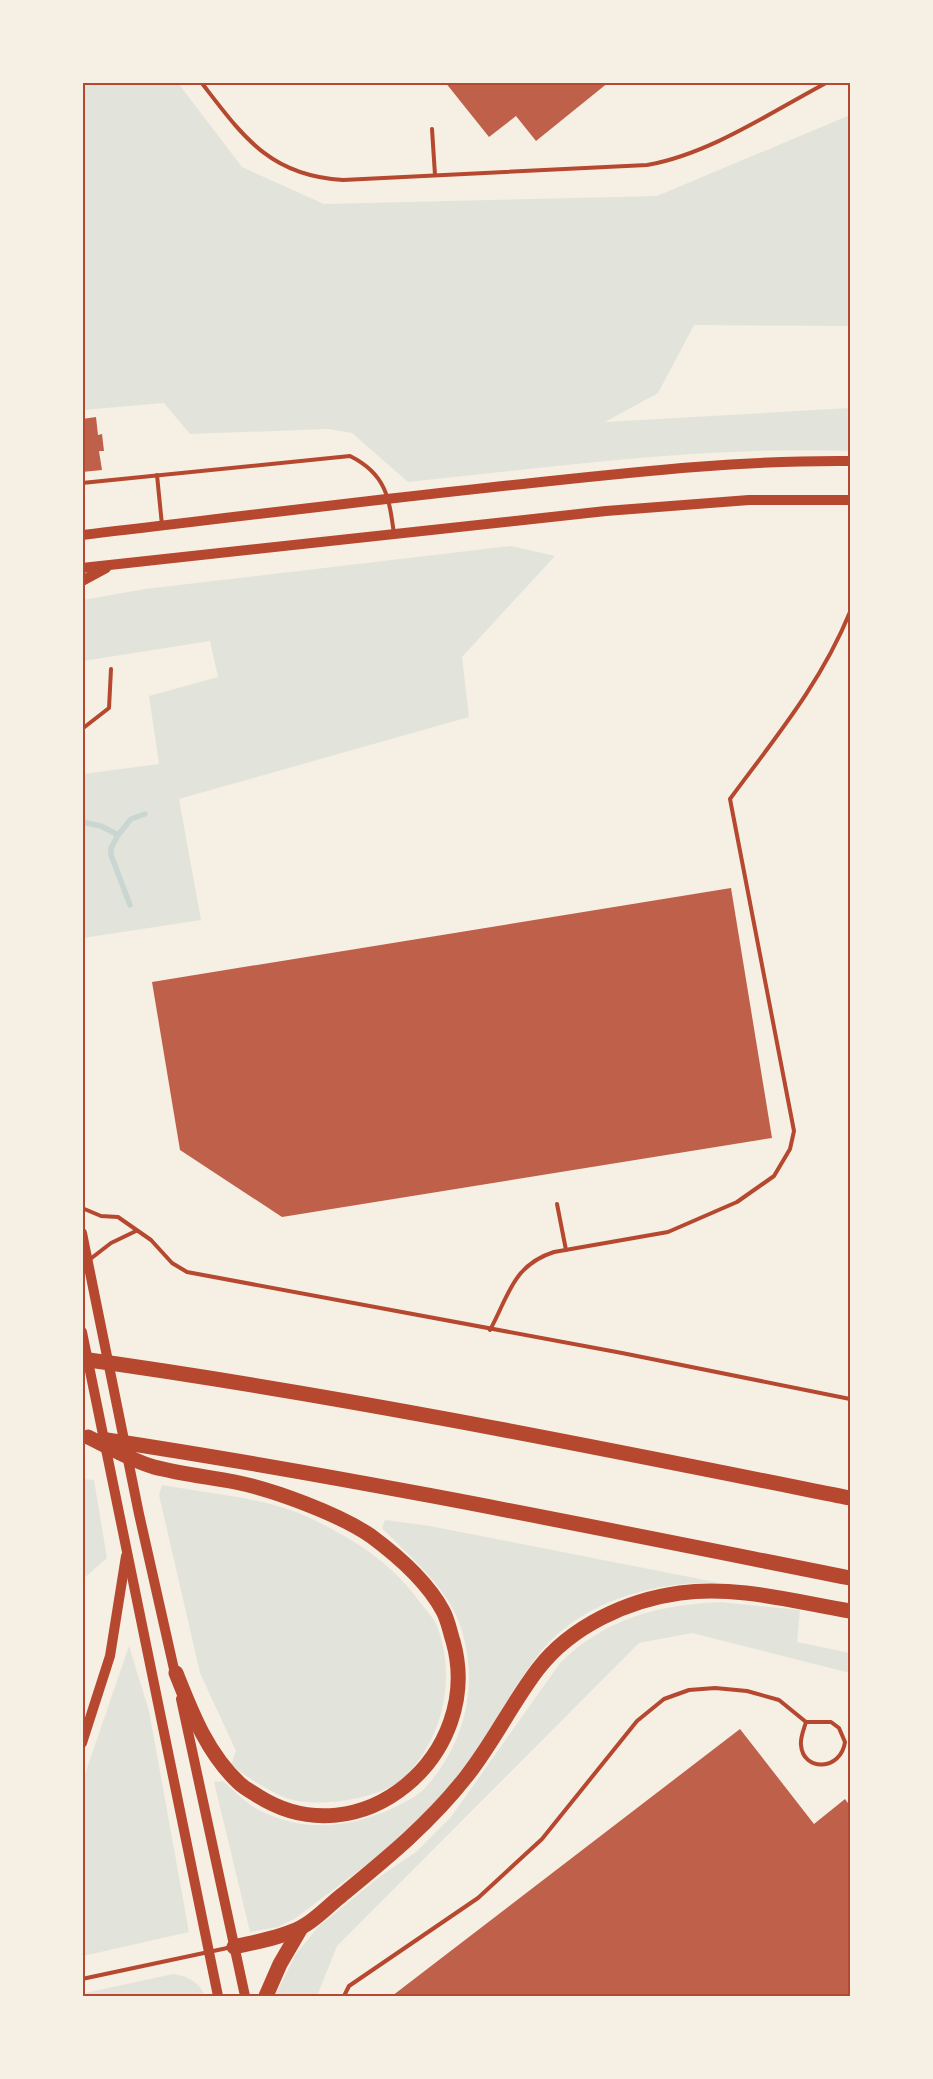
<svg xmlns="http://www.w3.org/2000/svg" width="933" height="2079" font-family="'Fira Sans Condensed',sans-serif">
	<rect width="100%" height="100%" fill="#f6efe4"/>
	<g fill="#e2e4dc">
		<path d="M83,82L178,83L242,167L324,204L657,196L850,115V326L694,325L658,393L605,422L850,408V451C702,446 555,467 408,482L352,433L328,429L190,434L164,403L83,410Z"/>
		<path d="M511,546L555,556L462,657L469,717L179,799L201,920L83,938V774L159,764L149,696L218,677L210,641L83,661V600L145,589Z"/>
		<path d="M83,1479L94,1480L107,1558L83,1579Z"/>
		<path d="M162,1485C211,1494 264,1497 310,1518C354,1539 394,1564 422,1605C427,1611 434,1619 437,1626C457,1678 443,1741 402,1779C388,1792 360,1798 342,1801C324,1803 304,1804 286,1798C266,1790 249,1778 231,1765L236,1751L200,1673L159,1495Z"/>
		<path d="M385,1520L430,1526L720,1583C653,1581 577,1602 535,1659C502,1704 478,1756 441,1797C399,1844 345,1880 296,1918L278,1927L250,1932L214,1782L223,1781C233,1790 244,1801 255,1808C301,1833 348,1829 393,1808C403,1803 418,1796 425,1788C467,1742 480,1680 459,1622C445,1585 409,1556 382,1528Z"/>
		<path d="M720,1602L800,1610L797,1642L850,1653V1673L692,1633L639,1643L337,1946L317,1996H275L296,1954L318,1927L382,1875L416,1852L451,1817L560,1663C606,1618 658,1605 720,1602Z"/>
		<path d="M129,1646L149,1711L189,1932L83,1956V1780Z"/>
		<path d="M173,1974C188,1976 199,1982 205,1996H83L85,1993Z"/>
	</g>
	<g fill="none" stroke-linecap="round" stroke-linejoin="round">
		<g stroke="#c9d6d2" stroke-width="5.5">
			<path d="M82,822L101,826L118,835L131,819L145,814"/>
			<path d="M118,835L111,848V855L130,905"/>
		</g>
	</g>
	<g fill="#bf614a">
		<path d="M445,82H609L536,141L516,116L489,137Z"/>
		<path d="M96,417L98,435L102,434L104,451H99L102,470L82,472V419Z"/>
		<path d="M731,888L772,1138L282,1217L180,1150L152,982Z"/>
		<path d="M740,1729L814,1824L845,1799L850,1806V1996H392Z"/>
	</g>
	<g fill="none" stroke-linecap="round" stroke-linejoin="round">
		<g stroke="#b5482f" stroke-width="4">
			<path d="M201,82C242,135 269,176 343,180L647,165C710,154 771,112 828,82"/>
			<path d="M432,129L435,175"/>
			<path d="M157,475L162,525"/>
			<path d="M82,483L350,456C386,474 389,497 394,534"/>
			<path d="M82,729L109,708L111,669"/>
			<path d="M557,1204L566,1250"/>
			<path d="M82,1208L101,1216L118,1217L151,1240L172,1263L187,1272L622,1353L850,1399"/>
			<path d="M89,1260L111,1243L136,1231"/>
			<path d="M490,1330C509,1295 513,1265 554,1252L668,1232L737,1202L774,1176L790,1149L794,1131L730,799C775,738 821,683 850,612"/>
			<path d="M82,1979L232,1947"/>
			<path d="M344,1996L349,1986L478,1898L542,1839L637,1721L664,1699L689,1690L715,1688L747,1691L779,1700L806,1722H831L839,1728L845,1742C841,1771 803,1772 801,1745C800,1738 804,1729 806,1722"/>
		</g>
		<g stroke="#b5482f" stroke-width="10">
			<path d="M82,535C235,517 388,498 541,482C644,471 747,460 850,461"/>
			<path d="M82,568L606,511L749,500H850"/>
			<path d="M82,581L106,568"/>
			<path d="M82,1233L139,1514L176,1678"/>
			<path d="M82,1332L218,1996"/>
			<path d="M181,1699L245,1996"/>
			<path d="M82,1743L110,1656L126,1556"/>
		</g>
		<g stroke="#b5482f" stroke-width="15">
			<path d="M82,1359C340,1395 595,1447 850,1498"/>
			<path d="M88,1437C109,1447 132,1461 154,1467C181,1474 209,1477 235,1482C274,1490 339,1514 371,1536C398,1556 427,1581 443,1611C448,1620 450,1632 453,1641C485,1754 361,1861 258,1796C252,1792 244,1788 239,1783C207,1753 192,1713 176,1673"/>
			<path d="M107,1440C356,1478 603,1529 850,1578"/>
			<path d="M234,1947C255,1942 280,1938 300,1928C315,1921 329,1905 342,1895C387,1858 430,1823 466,1777C493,1743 512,1703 538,1669C571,1626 628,1600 680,1593C737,1585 795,1602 850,1611"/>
			<path d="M266,1996L280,1964L301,1928"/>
		</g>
	</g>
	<rect width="933" height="2079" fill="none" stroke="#f6efe4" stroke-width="168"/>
	<rect x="84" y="84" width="765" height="1911" fill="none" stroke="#b5482f" stroke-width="2"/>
</svg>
